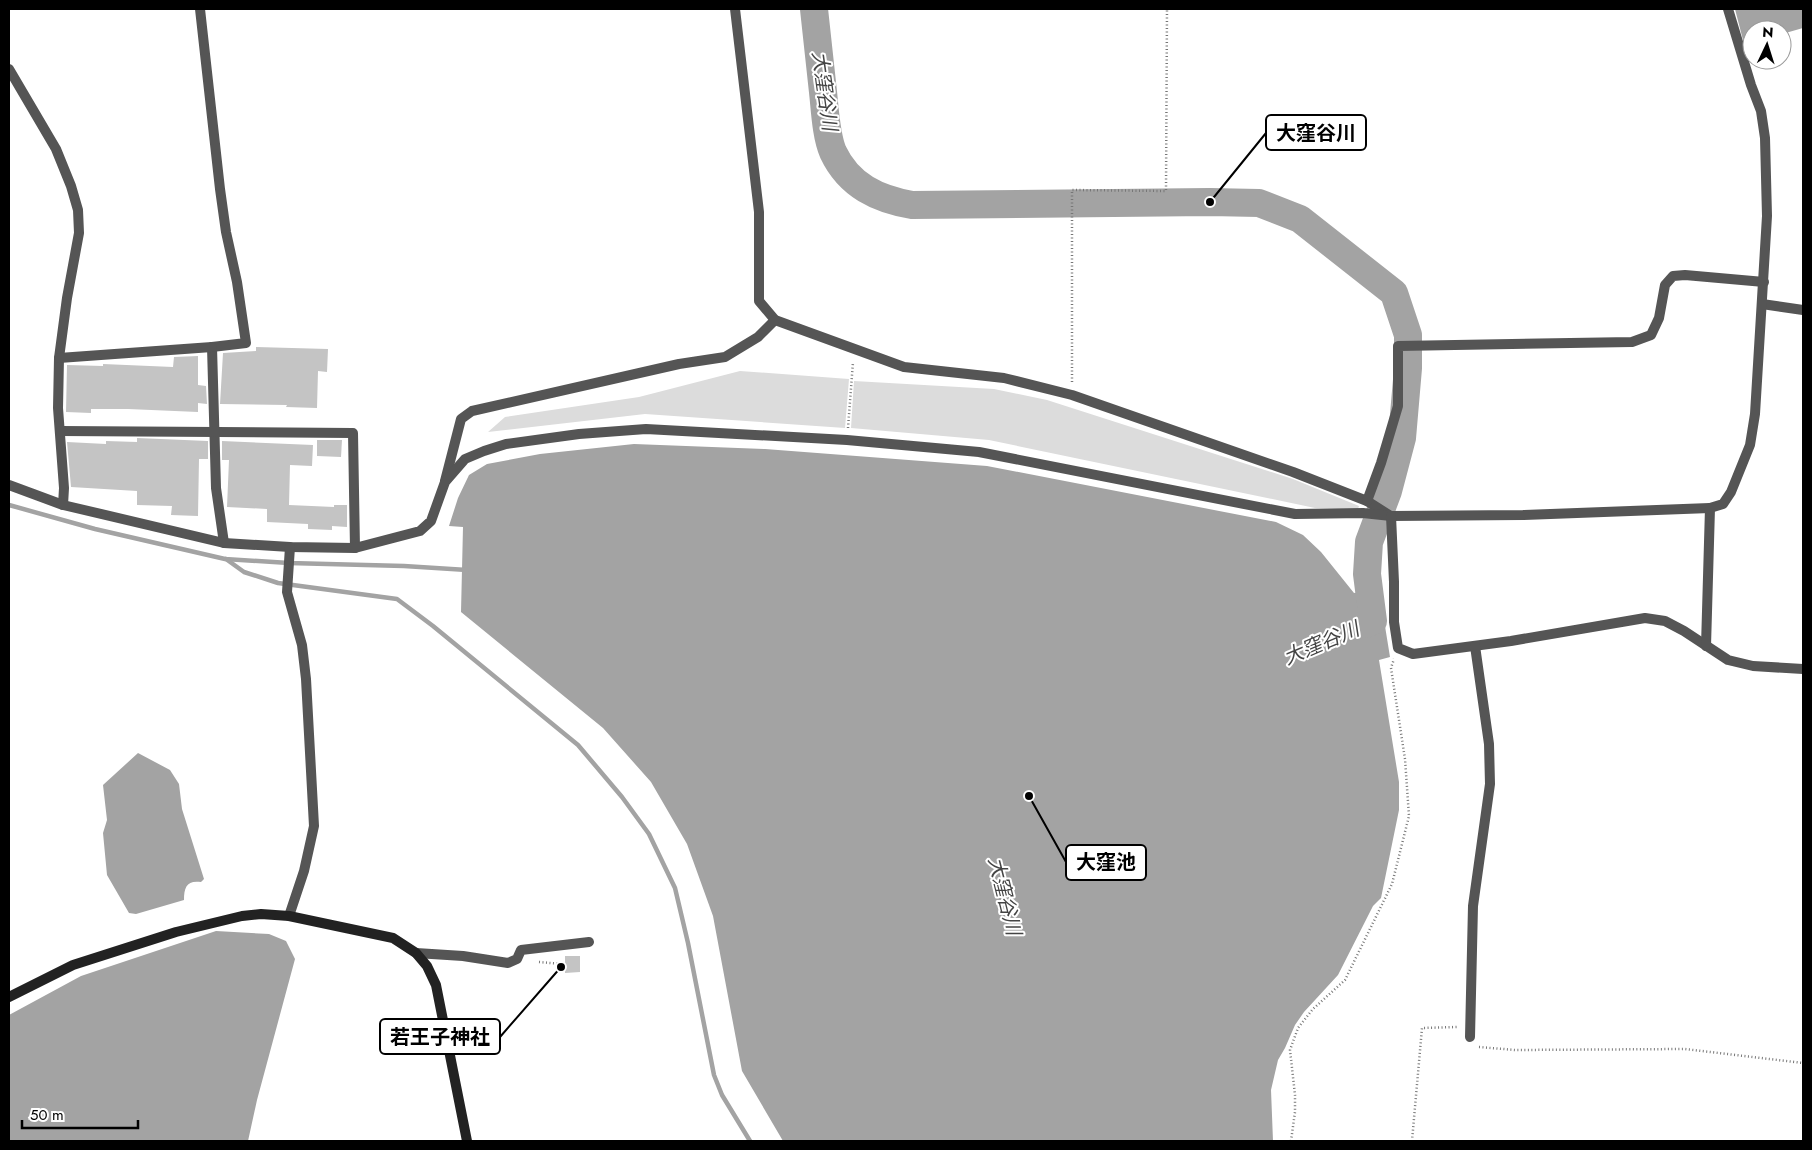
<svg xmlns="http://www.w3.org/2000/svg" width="1812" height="1150" font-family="Jost,'Noto Sans JP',sans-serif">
	<rect width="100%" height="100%" fill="#fff"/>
	<g fill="#dcdcdc">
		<path d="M740,371L849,379L845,428L645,414L488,432L505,417L639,397Z"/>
		<path d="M854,381L994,389L1047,400L1293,479L1359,506L1358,509L1315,508L989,440L851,428Z"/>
	</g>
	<g fill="#a3a3a3">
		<path d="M1735,9H1803V28L1782,34V30H1752V43L1743,40Z"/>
		<path d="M634,444L765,449L987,466L1276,522L1303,535L1321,552L1354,593L1379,589L1390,657L1379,660L1399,782V810L1381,898L1373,906L1338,975L1304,1012L1295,1025L1285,1048L1278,1060L1271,1090L1273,1141H783L742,1071L713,916L687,844L651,782L603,728L461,612L463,527L449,526L458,498L469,475L487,464L540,454Z"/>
		<path d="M138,753L170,770L179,784L182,809L204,879L201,882C187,880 184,887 184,900L136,914L129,913L107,875L103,833L107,820L103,785Z"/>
		<path d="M216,931L269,934L286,941L295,959L257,1100L248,1141H9V1015L81,976Z"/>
	</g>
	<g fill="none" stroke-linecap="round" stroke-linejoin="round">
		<g stroke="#a3a3a3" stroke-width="4.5">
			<path d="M9,505L95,529L225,559L289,563L404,566L467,570"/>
			<path d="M226,559L244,572L278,583L397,599L433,626L578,745L622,797L649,834L675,888L688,943L714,1075L722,1095L750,1141"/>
		</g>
		<path stroke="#a3a3a3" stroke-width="28" d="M814,9C817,37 820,64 823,92C825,110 826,136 833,152C849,186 878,199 912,205L1210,202L1259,203L1300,219L1394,293L1408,335V368L1402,438L1388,491L1369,542L1367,574L1373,621L1366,624"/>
	</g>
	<g fill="#c4c4c4">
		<path d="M256,347L328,349L327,372L318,371L317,408L286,407L287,405L220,404L223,353L256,351Z"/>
		<path d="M198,356V385L206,386L207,404L198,403V412L128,409H91V413L66,412L67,365L103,366V364L173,367L174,357Z"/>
		<path d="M137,438L208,441V459H199L198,516L171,515L172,506L137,505V491L71,487L67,442L106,444V441L137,442Z"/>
		<path d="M317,440H342L341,457L317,456Z"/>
		<path d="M222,441L313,445L312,466L290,465L289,505L334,507V505H347V527L332,526V530L308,529V524L267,522V509L227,507L229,460H222Z"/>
		<path d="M565,956H580V972L565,973Z"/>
	</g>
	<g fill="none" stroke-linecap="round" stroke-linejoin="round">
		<g stroke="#777" stroke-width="2.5" stroke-dasharray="1 2.5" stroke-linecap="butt">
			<path d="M1072,382V190L1166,191L1167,9"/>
			<path d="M848,428L853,362"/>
			<path d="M539,962L562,964"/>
			<path d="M1479,1047L1515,1050L1685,1049L1803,1063"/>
			<path d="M1291,1141L1295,1112V1095L1290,1050L1298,1028L1313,1009L1345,980L1392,884L1409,816L1405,759L1391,668L1394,659"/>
			<path d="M1412,1141L1422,1028L1457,1027"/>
		</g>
		<g stroke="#555" stroke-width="10">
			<path d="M200,9L220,189L226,232L237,282L246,343L212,347L216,488L224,543"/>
			<path d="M735,9L759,212V301L775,320L904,367L1004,378L1072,395L1293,472L1367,501L1389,515"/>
			<path d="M9,69L56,149L71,186L78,210L79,233L67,298L59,358L58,408L64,488L63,505"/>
			<path d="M1762,304L1803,310"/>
			<path d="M59,358L212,347"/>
			<path d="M60,431L353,433L355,548"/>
			<path d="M445,481L461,419L472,411L679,364L725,357L758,337L775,320"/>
			<path d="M9,485L63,505L224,543L290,547L355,548L420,531L431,521L445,482L465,459L484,451L506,444L579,434L646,429L847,440L979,452L1295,514L1363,513L1391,516L1523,515L1710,508"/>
			<path d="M1367,501L1381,463L1398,406V346L1632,342L1651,335L1659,318L1665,285L1673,276L1685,275L1764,282"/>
			<path d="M1391,516L1394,582V622L1398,648L1413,654L1511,641L1645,618L1665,621L1684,631L1728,660L1753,666L1803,669"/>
			<path d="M1706,646L1710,508L1723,504L1731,492L1750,445L1755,414L1767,216L1765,138L1761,111L1751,85L1728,9"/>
			<path d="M289,916L304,871L314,826L306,679L302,645L287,592L290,547"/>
			<path d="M416,953L463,956L508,963L517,959L521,950L589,942"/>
			<path d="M1470,1037L1473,906L1490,784L1489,744L1475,646"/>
		</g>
		<path stroke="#222" stroke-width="10" d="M9,997L73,965L176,932L242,916L261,914L289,916L393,938L416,953L427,966L436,985L467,1141"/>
	</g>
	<g text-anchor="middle" stroke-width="4" stroke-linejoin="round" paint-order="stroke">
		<g font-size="20" font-style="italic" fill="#444" stroke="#fff">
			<text transform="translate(825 91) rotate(82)" y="7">大窪谷川</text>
			<text transform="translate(1321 643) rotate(-23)" y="7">大窪谷川</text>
			<text transform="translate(1005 896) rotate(76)" y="7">大窪谷川</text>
		</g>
	</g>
	<path fill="none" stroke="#000" stroke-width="2" d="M1210 202L1266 133M1029 796L1066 862M561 967L500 1037"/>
	<g fill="#000" stroke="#fff" stroke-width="2">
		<circle cx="1210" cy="202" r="5"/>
		<circle cx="1029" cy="796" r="5"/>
		<circle cx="561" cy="967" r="5"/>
	</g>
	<g fill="#fff" stroke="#000" stroke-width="2">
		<rect x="1266" y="115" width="100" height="35" rx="5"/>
		<rect x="1066" y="845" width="80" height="35" rx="5"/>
		<rect x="380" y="1019" width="120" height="35" rx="5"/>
	</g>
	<g font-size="20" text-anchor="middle" font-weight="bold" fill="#000">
		<text x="1316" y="140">大窪谷川</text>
		<text x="1106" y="869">大窪池</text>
		<text x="440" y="1044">若王子神社</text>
	</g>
	<rect width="1812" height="1150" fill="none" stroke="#000000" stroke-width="20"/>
	<g transform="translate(1767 45) rotate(4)"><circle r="24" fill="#ffffff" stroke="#999999"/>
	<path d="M0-4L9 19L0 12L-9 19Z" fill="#000000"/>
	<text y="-8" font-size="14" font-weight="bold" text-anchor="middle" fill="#000000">N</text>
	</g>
	<path d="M22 1120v8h116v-8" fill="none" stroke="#000000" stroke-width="2.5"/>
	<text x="30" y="1120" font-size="15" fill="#000000" stroke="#ffffff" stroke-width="4" paint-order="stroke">50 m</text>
</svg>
